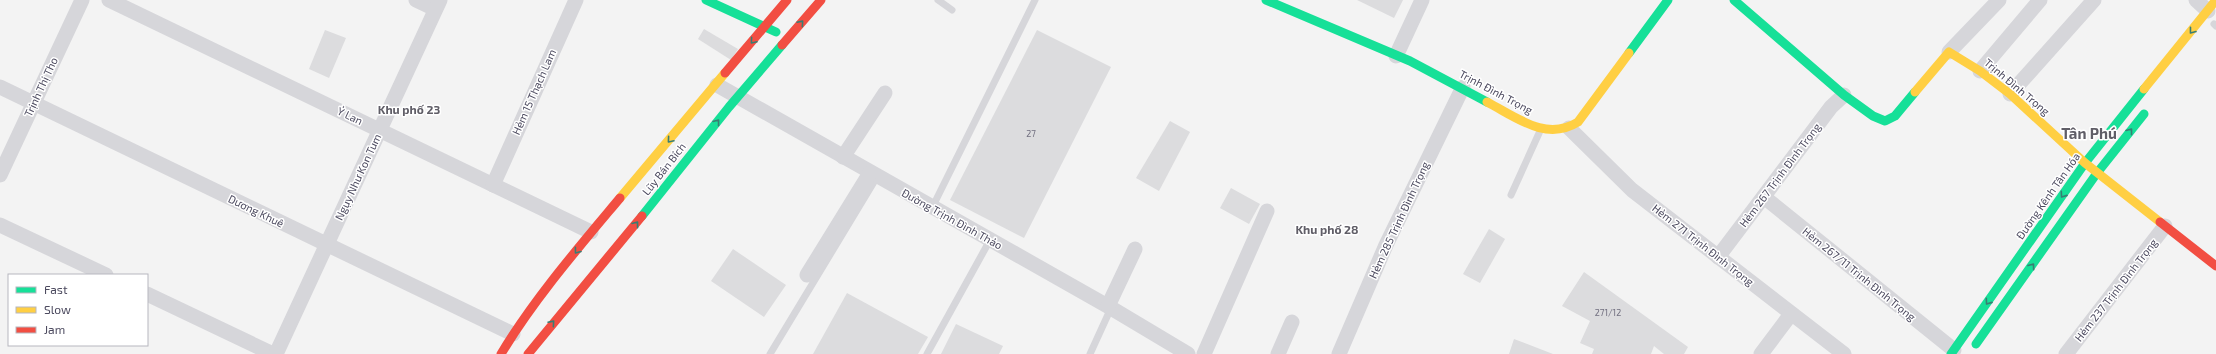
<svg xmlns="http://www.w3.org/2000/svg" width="2216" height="354" font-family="'Exo 2',sans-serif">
	<rect width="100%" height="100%" fill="#f3f3f3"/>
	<g fill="#dcdcde">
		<path d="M1357,0H1403L1394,18Z"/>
		<path d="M704,29L738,49L731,60L698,39Z"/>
		<path d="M325,30L346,38L329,78L309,69Z"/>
		<path d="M1037,30L1111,67L1024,238L950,200Z"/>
		<path d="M1170,121L1190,132L1159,191L1136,178Z"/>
		<path d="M1231,188L1260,204L1249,224L1220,208Z"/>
		<path d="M1489,229L1505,239L1480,283L1463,274Z"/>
		<path d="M733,249L786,285L764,317L711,281Z"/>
		<path d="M1584,272L1688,347L1684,354H1664L1654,346L1651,354H1592L1594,349L1580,343L1590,321L1562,306Z"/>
		<path d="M847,293L928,337L918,354H813Z"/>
		<path d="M956,324L1003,346L999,354H941Z"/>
		<path d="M1514,339L1553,354H1509Z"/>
	</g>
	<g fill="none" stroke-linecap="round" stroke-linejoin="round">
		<g stroke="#d6d6da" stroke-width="7">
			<path d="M938,0L952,10"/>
			<path d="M2214,24L2216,26"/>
			<path d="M1511,195L1540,131"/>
			<path d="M932,208L1035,0"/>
			<path d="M770,354L877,177"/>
			<path d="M927,354L990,240"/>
			<path d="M1090,354L1111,308"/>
		</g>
		<g stroke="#d6d6da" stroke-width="15">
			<path d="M109,0L591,232"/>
			<path d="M416,0L435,9"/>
			<path d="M2196,0L2208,11"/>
			<path d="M1949,52L1999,0"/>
			<path d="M1396,56L1422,0"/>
			<path d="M1980,71L2040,0"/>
			<path d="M717,85L1111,308L1188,354"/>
			<path d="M0,87L513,334"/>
			<path d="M2010,94L2094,0"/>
			<path d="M1569,128L1632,190L1844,354"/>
			<path d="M843,157L885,93"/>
			<path d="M0,175L82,0"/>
			<path d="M493,185L576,0"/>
			<path d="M1764,197L1954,350"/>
			<path d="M0,225L106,275"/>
			<path d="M1718,257L1831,107L1844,95"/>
			<path d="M807,275L870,173"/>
			<path d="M147,294L273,354"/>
			<path d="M1108,306L1135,249"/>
			<path d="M276,354L440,0"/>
			<path d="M1204,354L1267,211"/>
			<path d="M1278,354L1292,322"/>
			<path d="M1339,354L1386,245L1463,87"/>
			<path d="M1761,354L1791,314"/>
			<path d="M2066,354L2165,226"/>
		</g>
		<g stroke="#16e098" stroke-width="9">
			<path d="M706,0L776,32"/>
			<path d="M1266,0L1410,61L1487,102"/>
			<path d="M1734,0L1844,95L1873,116L1885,121L1895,116L1915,92"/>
			<path d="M1629,53L1668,0"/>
			<path d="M642,216L729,107L782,45"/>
			<path d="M1976,344L2097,173L2144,114"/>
			<path d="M1951,354L2085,163L2144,89"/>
		</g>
		<g stroke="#ffcf43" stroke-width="9">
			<path d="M2144,89L2216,0"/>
			<path d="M1915,92L1949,52L1980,71L2010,94L2085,163L2160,222"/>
			<path d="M1487,102C1516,117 1546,142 1578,122L1629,53"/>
			<path d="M620,198L725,73"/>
		</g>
		<g stroke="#f24e42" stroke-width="9">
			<path d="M782,45L821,0"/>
			<path d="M725,73L787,0"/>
			<path d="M2160,222L2216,266"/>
			<path d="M501,354C534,299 579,247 620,198"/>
			<path d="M528,354L642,216"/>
		</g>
	</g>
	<defs><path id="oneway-chevron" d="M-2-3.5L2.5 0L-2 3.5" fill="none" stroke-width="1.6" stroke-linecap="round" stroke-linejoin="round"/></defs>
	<g stroke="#397e73">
		<use href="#oneway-chevron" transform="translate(801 23) rotate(-49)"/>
		<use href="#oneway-chevron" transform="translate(2192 31) rotate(128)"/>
		<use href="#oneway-chevron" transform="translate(753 41) rotate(130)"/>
		<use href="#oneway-chevron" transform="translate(717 122) rotate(-52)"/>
		<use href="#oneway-chevron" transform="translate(2130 131) rotate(-52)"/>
		<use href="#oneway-chevron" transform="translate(670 140) rotate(130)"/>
		<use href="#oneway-chevron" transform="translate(2063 195) rotate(125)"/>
		<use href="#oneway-chevron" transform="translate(636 224) rotate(-52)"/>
		<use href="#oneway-chevron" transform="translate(577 251) rotate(127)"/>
		<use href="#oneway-chevron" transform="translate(2032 266) rotate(-54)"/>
		<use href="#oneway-chevron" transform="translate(1988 302) rotate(125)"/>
		<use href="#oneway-chevron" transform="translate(552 323) rotate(-49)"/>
	</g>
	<g text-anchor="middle" stroke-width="3" stroke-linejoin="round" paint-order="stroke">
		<g font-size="9" fill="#727080">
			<text x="1031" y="137">27</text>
			<text x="1608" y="316">271/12</text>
		</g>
		<g font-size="11" fill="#4c4a5f" stroke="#fff">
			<text transform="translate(41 87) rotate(-65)" y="4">Trịnh Thị Tho</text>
			<text transform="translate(2017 87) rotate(40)" y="4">Trịnh Đình Trọng</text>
			<text transform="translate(534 92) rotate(-66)" y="4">Hẻm 15 Thạch Lam</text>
			<text transform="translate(1496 92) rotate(28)" y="4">Trịnh Đình Trọng</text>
			<text transform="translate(350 116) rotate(26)" y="4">Ỷ Lan</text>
			<text transform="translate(664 169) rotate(-52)" y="4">Lũy Bán Bích</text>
			<text transform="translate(1780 175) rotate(-53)" y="4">Hẻm 267 Trịnh Đình Trọng</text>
			<text transform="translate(358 177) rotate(-65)" y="4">Ngụy Như Kon Tum</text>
			<text transform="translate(2048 196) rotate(-55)" y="4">Đường Kênh Tân Hóa</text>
			<text transform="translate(256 211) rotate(26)" y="4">Dương Khuê</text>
			<text transform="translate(952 219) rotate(29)" y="4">Đường Trịnh Đình Thảo</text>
			<text transform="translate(1399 220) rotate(-65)" y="4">Hẻm 285 Trịnh Đình Trọng</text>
			<text transform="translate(1703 245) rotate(38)" y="4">Hẻm 271 Trịnh Đình Trọng</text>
			<text transform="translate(1859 274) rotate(39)" y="4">Hẻm 267/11 Trịnh Đình Trọng</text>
			<text transform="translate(2116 290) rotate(-52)" y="4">Hẻm 237 Trịnh Đình Trọng</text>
		</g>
		<g font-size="12" font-weight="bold" fill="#605e67" stroke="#fff">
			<text x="409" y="114">Khu phố 23</text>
			<text x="1327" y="234">Khu phố 28</text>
		</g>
		<g font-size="15" font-weight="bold" fill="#605e67" stroke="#fff">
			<text x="2089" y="139">Tân Phú</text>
		</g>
	</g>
	<rect x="8" y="274" width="140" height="72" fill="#ffffff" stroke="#b7b7bf"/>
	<rect x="16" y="287" width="20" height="6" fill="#16e098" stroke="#b7b7bf"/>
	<text x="44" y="294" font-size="12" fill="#4c4a5f">Fast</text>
	<rect x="16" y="307" width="20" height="6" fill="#ffcf43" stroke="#b7b7bf"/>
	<text x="44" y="314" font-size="12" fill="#4c4a5f">Slow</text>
	<rect x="16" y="327" width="20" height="6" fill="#f24e42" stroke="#b7b7bf"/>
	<text x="44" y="334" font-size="12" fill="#4c4a5f">Jam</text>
</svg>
